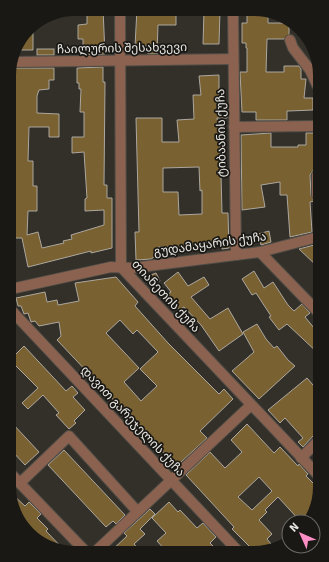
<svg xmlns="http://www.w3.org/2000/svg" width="329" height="562" font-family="Signika,'Noto Sans Georgian',sans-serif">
	<rect width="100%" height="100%" fill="#333029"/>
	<g fill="#796131" stroke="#aca79f" fill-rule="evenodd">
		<path d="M87,9H103L105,54L83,55V39H78V25L87,24Z"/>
		<path d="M137,9L176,10V25H158L157,54H148L149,46H135Z"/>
		<path d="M204,10H220L219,44H203Z"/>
		<path d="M247,10H262V12L268,13V23H289V34L284,39H267L266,72H284V66H299L301,69V79H306L304,98H313V110L289,111H287V120H256V112H242L240,72H247V48H246V43H242V23H247Z"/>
		<path d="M33,25V50H19L31,26Z"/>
		<rect x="37" y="49" width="17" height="6"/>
		<path d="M103,67V82H105L104,185H107V198H112V248L91,253V251L28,267L22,238H15V236H11L10,68H54V80H49V89L39,90L37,96V113L59,114V137H49V127H29L28,161H33V186H37V211H28L27,235L38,232L42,248L64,243L63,241L72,239L71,235L104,225V210L85,211V199L87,198L84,152L72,153V137H84V112H80L81,89H79V83H77V68Z"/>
		<path d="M219,75V108H227V118H217L220,137L222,213H228L229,248L222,249L221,241L181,247H159V254L151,259L136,260L135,232H139L136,118H162V142H179L177,120L194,119L193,95H201L199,76ZM199,167L200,191L202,190V214L179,215L178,192H163V168Z"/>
		<path d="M271,133V147H298V145H306V133H315L314,169L310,175L311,195L314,201L310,202L312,232L290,237L287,195H280V182L261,185L265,207L242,210L241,135Z"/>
		<path d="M269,231L271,242L261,245L258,234Z"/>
		<path d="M318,244V267L299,249Z"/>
		<path d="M254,271L264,288L273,282L288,305L294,311L302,304L310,313L305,317L319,334V354L287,324L279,330L269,317L271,316L256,293L252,295L242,279Z"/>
		<path d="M178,272L188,286L204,277L209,285L191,297L210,319L228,308L243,334L219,351L201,325L184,307L179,310L168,294L171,292L164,283Z"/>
		<path d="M156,273L160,281L149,285L148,276Z"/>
		<path d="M116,277L138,302L135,306L168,343L219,394L224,389L233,399L200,431L207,438L180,463L178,461L174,464L57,340L61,336L59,322L39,326L35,321L31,322L28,313L24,314L21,306H18L16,298L45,292L47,302L57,300L58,305L79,301L75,283ZM120,320L133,334L137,330L158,352L140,369L157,386L141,401L124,382L139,368L106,333Z"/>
		<path d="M257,324L266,339L274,348L277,346L288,360L295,366L259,399L232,371L254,352L243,332Z"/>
		<path d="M24,346L66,391L72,386L78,393L73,397L85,410L74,421L76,423L69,429L56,415L59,413L43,395L28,409L22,403L38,388L12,362V358Z"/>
		<path d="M307,378L319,392V434L314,435L303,447L298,442L303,438L285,418L280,423L268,410Z"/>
		<path d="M12,423L39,452L25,465L12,451Z"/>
		<path d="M247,424L274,453L280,447L298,466L299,464L308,474L306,476L320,490L314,496L317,499L308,522H301L278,497L265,510L267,512L259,520L272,534L267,539L275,549L253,550L232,529L234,527L186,475L210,452L225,468L242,452L231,440ZM259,477L272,491L252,510L238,497Z"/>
		<path d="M64,450L125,515L116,524L113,521L106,527L48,465Z"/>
		<path d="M12,494L25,506L29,502L41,514L37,518L48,529L46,531L66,552L37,539L33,535L13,508Z"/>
		<path d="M169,502L178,512L180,510L197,528L203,523L216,537L210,543L217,550L166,551L157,541L166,533L152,518Z"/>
		<path d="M150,509L155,514L140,529L145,534L134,544L140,551L110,552L127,536L124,533Z"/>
	</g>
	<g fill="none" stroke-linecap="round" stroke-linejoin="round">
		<defs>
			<g id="minor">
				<path d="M120,9L121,267L320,477"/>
				<path d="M233,10L236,255"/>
				<path d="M290,40L293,48L310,70L317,85"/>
				<path d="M12,62L233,59"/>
				<path d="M234,127L317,126"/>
				<path d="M317,195V175"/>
				<path d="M260,252L318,312"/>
				<path d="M11,289L111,267L132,268L260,252L318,237"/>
				<path d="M11,310L237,550"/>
				<path d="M301,458L319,440"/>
				<path d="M12,475L86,552"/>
				<path d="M20,483L69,436L137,511"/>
				<path d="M95,552L251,405"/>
			</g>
		</defs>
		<use href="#minor" stroke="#504d47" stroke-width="12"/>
		<use href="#minor" stroke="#8a624f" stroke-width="10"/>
	</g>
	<g text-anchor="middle" stroke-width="3.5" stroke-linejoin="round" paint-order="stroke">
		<g font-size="12" fill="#e9e7e2" stroke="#1a1815">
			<text transform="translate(122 48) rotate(-1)" y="4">ჩაილურის შესახვევი</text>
			<text transform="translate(221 133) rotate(-91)" y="4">ტიბაანის ქუჩა</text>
			<text transform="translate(210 244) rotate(-8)" y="4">გუდამაყარის ქუჩა</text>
			<text transform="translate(166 296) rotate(47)" y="4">თიანეთის ქუჩა</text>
			<text transform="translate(133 421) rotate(47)" y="4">დავით გარეჯელის ქუჩა</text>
		</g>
	</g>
	<path d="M0 0H329V562H0ZM75 16H254A59 59 0 0 1 313 75V487A59 59 0 0 1 254 546H75A59 59 0 0 1 16 487V75A59 59 0 0 1 75 16Z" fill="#1a1815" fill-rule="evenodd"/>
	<g transform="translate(301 534) rotate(315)"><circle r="19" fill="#1a1815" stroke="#6d6b67"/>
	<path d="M0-3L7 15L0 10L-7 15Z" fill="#fb8fc5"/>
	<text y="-6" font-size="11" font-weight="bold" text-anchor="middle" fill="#e9e7e2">N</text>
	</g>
</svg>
